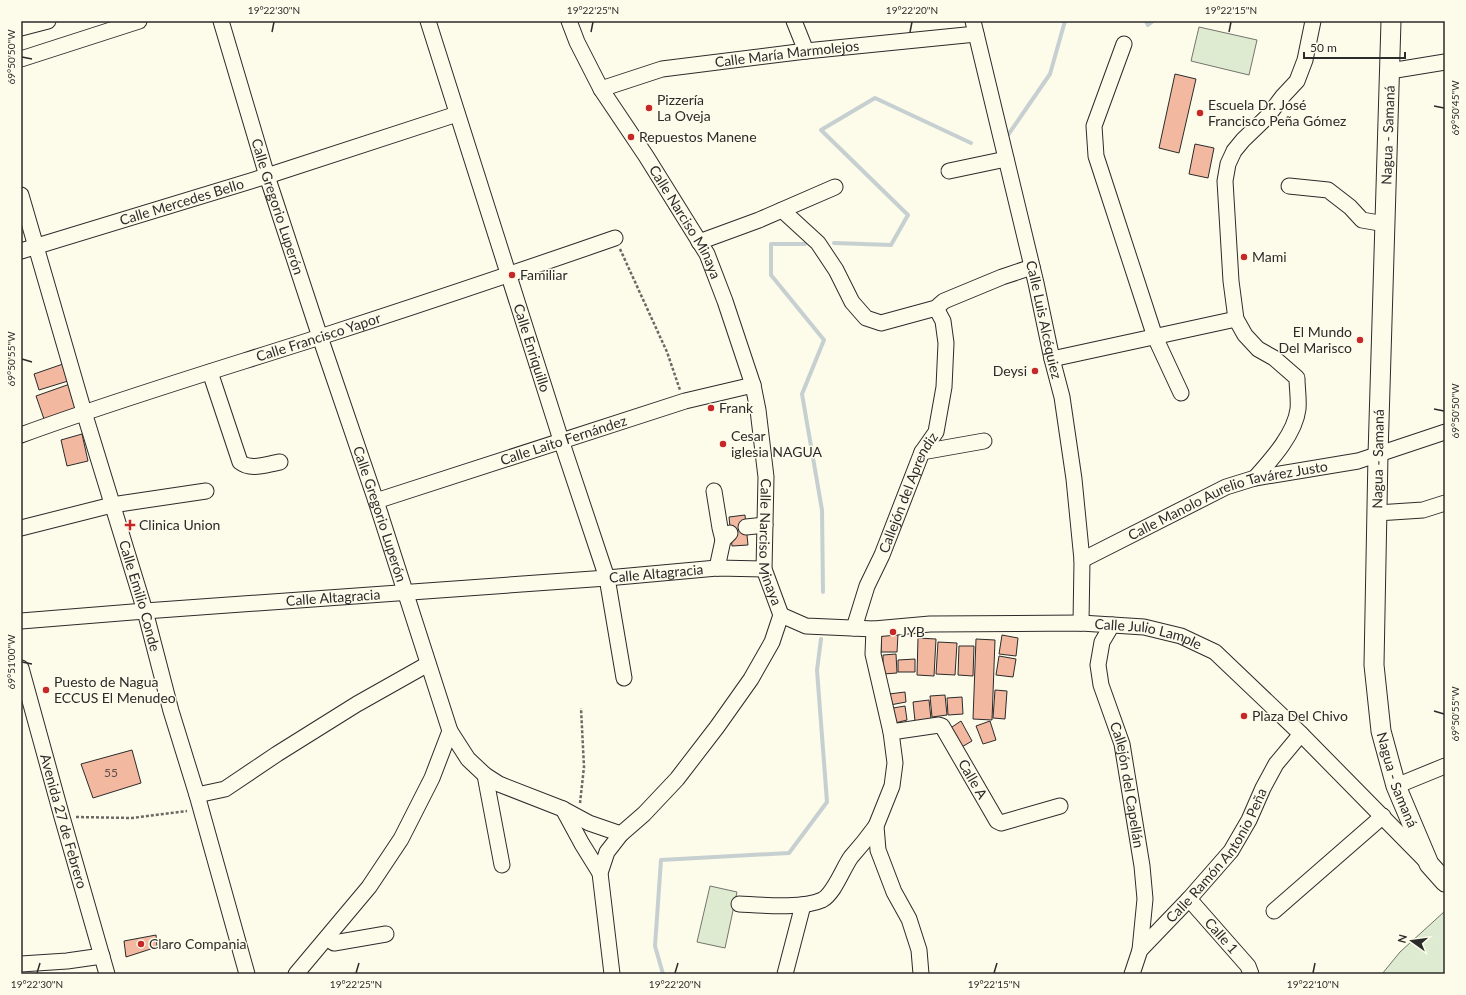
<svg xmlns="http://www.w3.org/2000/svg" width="1466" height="995" font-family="Lato,sans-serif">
	<rect width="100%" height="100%" fill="#fdfbea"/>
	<g fill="#deebd1" stroke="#74746e">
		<path d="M1199,27L1257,40L1249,75L1191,61Z"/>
		<path d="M710,886L737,892L725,948L697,942Z"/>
		<path d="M1445,911V974H1382L1400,952Z"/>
	</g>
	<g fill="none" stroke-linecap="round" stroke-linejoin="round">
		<g stroke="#c7d0d0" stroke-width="4">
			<path d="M1146,21L1148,25L1153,21"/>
			<path d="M1008,135L1050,74L1065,21"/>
			<path d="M834,243L891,245L908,215L821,130L875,98L971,143"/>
			<path d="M805,244H771V275L824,340L802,394L822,510L823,592"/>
			<path d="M663,974L655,946L661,860L789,853L827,802L817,670L821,639"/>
		</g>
	</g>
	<g fill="#f2b8a0" stroke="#2b2b2b">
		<path d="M1175,74L1196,79L1179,153L1159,148Z"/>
		<path d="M1195,144L1214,148L1208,178L1189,174Z"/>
		<path d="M63,364L68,381L39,390L34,374Z"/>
		<path d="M70,384L78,407L44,419L36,396Z"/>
		<path d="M82,434L88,461L67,466L61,440Z"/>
		<path d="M745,515L748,545L732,546L729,517Z"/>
		<path d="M881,634H898L897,652H881Z"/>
		<path d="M1002,635L1018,638L1016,656L999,654Z"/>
		<path d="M918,638L936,639L934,676L917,675Z"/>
		<path d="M976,639L995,640L992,720L973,719Z"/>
		<path d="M938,642L957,643L955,675L936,674Z"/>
		<path d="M959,646H974L973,676L958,675Z"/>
		<path d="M896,654L897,673L883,674V655Z"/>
		<path d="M999,656L1016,659L1013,677L996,675Z"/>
		<path d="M915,659V672H898V660Z"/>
		<path d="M995,690L1007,691L1005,719L993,718Z"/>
		<path d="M905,692L906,702L890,705L889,694Z"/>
		<path d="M945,695L947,715L932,717L930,696Z"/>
		<path d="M962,697L963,714L948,715L947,698Z"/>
		<path d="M929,700L931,719L915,721L913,702Z"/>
		<path d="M905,706L907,720L895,723L893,708Z"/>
		<path d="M961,721L972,741L960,748L949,729Z"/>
		<path d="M990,721L996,740L983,744L976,726Z"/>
		<path d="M132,750L141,783L93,798L81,764Z"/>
		<path d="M156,935L157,947L126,957L124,941Z"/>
	</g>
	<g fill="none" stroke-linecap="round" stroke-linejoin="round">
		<defs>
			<g id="minor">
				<path id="s1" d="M221,21L267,176L320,337L376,501L450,731L432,778L401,839L369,887L296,974"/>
				<path id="s2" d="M428,21L561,440L607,578L624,678"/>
				<path id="s3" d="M569,21L577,42L601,89L646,156L707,254L725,301L753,385L758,410L766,477L764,569L781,615L772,642L751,679L717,727L677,779L644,814L621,834L607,852L600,873L612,974"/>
				<path d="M794,21L806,51"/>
				<path id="s4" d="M973,21L1036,283L1052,359L1062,397L1074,479L1082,560L1081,623"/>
				<path d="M21,28L48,21"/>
				<path d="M1124,44L1094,126L1096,156L1155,337L1181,393"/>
				<path d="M21,59L139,21"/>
				<path d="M1390,71L1445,62"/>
				<path id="s5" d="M601,89L662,69L806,51L976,34"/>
				<path d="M949,171L1006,159"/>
				<path d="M1289,186L1328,190L1350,207L1362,220L1385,224"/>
				<path id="s6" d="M21,195L84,412L145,611L171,711L197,795L247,974"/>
				<path d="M782,210L818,243L836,270L852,302L866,318L881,323L936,308L944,301L1002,277L1032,267"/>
				<path d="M699,242L759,220L835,187"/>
				<path id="s7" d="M21,251L267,176L457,114"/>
				<path d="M1052,359L1236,319"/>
				<path d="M210,372L240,462C251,471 267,464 280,462"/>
				<path id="s8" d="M21,435C119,399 220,369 320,337C419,305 517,272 615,238"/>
				<path d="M922,452L984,441"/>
				<path d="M1255,478C1271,460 1295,434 1298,409C1299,399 1297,388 1297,378L1274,358L1258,349L1245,335L1236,319L1231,281L1225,181L1228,164L1234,151L1243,140L1267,117L1283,96L1297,81L1305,60L1313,21"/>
				<path d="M714,491L720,528L723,540"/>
				<path id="s9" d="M376,501L685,401L753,385"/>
				<path d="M1377,513L1423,510L1445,503"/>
				<path d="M746,527L765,525"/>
				<path d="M21,528L112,505L206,491"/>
				<path id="s10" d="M1082,560L1226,487L1255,478L1358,461L1445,432"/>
				<path d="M717,568L723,540L730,533"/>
				<path id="s11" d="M781,615L806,626L874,629L930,624L1081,623L1144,627L1181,636L1215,652L1301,734L1424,859"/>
				<path id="s12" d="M21,621L145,611L607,578L717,568L764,569"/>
				<path id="s13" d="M1112,625L1102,642L1098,665L1101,685L1122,744L1142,866L1145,899L1140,950"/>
				<path id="s14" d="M854,628L867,586L882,555L922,452L936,432L944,387L946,343L943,321L936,308"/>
				<path d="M874,629L873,654L891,732L895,763L892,786L876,826L878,850L894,892L909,919L919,950L921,974"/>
				<path id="s15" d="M21,668L62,817L107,974"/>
				<path d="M450,731L468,759L485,775L499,784L563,809L589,823L621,834"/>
				<path id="s16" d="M891,732L939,725L942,726L997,821L1001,823L1060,806"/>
				<path d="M485,775L502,865"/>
				<path d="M1396,786L1445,766"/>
				<path d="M197,795L225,789L277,754L357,704L428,664"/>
				<path d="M563,809L582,844L600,873"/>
				<path id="s17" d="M1189,899L1248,966L1251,974"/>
				<path d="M739,904C761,905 802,909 822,900C834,894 843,868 851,857C860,847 868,837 876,826"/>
				<path d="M1274,911L1383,816"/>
				<path d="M327,938L334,943L386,934"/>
				<path d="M21,964L67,961L102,956"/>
				<path d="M785,974L803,905"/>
				<path id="s18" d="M1132,974L1140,950L1189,899L1231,851L1249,820L1263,788L1276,764L1301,734"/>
			</g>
			<g id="major">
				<path id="s19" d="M1391,21L1378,455L1374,665L1381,731L1396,786L1429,864L1445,882"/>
			</g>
		</defs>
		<use href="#minor" stroke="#2b2b2b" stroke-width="17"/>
		<use href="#major" stroke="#2b2b2b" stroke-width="21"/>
		<g stroke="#6a6964" stroke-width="2.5" stroke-dasharray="3 2" stroke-linecap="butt">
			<path d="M620,249L667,352L680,390"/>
			<path d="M580,803L584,767L581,708"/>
			<path d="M76,817L132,818L187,811"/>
		</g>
		<use href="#minor" stroke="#fdfbea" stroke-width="15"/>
		<use href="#major" stroke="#fdfbea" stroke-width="19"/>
	</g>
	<path fill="none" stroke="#2b2b2b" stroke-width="1.5" d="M272,32L274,22M591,32L593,22M910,32L912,22M1229,32L1231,22M22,57L32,59M1434,106L1444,108M22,359L32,362M1434,409L1444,411M22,662L32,664M1434,711L1444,714M37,973L40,963M356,973L359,963M675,973L678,963M994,973L997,963M1313,973L1315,963"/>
	<g fill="#c62828" stroke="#fdfbea" stroke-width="1.5">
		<circle cx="649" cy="108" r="4"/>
		<circle cx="1200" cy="113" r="4"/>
		<circle cx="631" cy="137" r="4"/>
		<circle cx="1244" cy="257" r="4"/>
		<circle cx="512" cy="275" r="4"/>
		<circle cx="1360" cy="340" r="4"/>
		<circle cx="1035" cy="371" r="4"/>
		<circle cx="711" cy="408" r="4"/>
		<circle cx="723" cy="444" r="4"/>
		<path d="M128 519h4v4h4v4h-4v4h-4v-4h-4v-4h4z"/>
		<circle cx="893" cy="632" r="4"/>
		<circle cx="46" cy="690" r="4"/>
		<circle cx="1244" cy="716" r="4"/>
		<circle cx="141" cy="944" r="4"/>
	</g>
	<g text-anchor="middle" stroke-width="3" stroke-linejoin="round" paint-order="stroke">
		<g font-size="12" fill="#5d4e48">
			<text x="111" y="777">55</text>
		</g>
		<g font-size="14" fill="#2b2b2b" stroke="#fdfbea">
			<text dy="5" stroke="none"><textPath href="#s5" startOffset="190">Calle María Marmolejos</textPath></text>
			<text transform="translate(1388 135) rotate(-88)" y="5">Nagua - Samaná</text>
			<text dy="5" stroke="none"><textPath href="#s7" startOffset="168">Calle Mercedes Bello</textPath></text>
			<text dy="5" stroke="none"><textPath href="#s1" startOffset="194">Calle Gregorio Luperón</textPath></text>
			<text dy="5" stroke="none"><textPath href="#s3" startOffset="233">Calle Narciso Minaya</textPath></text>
			<text dy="5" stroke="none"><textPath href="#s4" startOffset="307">Calle Luis Alcéquiez</textPath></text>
			<text dy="5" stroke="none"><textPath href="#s8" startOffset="313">Calle Francisco Yapor</textPath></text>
			<text dy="5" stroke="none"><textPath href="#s2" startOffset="343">Calle Enriquillo</textPath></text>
			<text dy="5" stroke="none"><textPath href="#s9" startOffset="197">Calle Laito Fernández</textPath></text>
			<text transform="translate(1378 459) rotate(-89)" y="5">Nagua - Samaná</text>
			<text dy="5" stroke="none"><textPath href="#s14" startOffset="146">Callejón del Aprendiz</textPath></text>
			<text dy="5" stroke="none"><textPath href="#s10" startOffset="159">Calle Manolo Aurelio Tavárez Justo</textPath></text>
			<text dy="5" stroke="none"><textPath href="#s1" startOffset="518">Calle Gregorio Luperón</textPath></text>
			<text dy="5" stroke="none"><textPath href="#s3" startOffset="569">Calle Narciso Minaya</textPath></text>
			<text dy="5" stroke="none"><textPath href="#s12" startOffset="637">Calle Altagracia</textPath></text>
			<text dy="5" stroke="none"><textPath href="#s6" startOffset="418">Calle Emilio Conde</textPath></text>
			<text dy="5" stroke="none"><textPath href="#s12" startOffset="313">Calle Altagracia</textPath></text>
			<text dy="5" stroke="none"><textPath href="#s11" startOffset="371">Calle Julio Lample</textPath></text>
			<text dy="5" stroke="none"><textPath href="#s16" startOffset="113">Calle A</textPath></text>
			<text dy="5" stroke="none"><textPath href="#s19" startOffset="762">Nagua - Samaná</textPath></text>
			<text dy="5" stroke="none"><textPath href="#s13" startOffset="167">Callejón del Capellán</textPath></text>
			<text dy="5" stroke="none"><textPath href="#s15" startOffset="159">Avenida 27 de Febrero</textPath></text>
			<text dy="5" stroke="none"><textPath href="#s18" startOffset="148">Calle Ramón Antonio Peña</textPath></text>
			<text dy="5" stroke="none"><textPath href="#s17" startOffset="49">Calle 1</textPath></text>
		</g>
		<g font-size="14" fill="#2b2b2b" stroke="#fdfbea" text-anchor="start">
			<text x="657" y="105">Pizzería<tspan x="657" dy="16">La Oveja</tspan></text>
			<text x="1208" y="110">Escuela Dr. José<tspan x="1208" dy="16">Francisco Peña Gómez</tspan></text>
			<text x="639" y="142">Repuestos Manene</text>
			<text x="1252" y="262">Mami</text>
			<text x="520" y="280">Familiar</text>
			<text x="1352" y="337" text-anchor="end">El Mundo<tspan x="1352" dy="16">Del Marisco</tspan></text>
			<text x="1027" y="376" text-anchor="end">Deysi</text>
			<text x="719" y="413">Frank</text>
			<text x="731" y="441">Cesar<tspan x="731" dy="16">iglesia NAGUA</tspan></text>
			<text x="139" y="530">Clinica Union</text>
			<text x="901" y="637">JYB</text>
			<text x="54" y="687">Puesto de Nagua<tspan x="54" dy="16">ECCUS El Menudeo</tspan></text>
			<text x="1252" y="721">Plaza Del Chivo</text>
			<text x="149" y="949">Claro Compania</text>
		</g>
	</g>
	<rect width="1466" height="995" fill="none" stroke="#fdfbea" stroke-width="44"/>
	<g transform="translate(1412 941) rotate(284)" stroke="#fdfbea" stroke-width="3" paint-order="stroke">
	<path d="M0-3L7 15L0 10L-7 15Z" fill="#2b2b2b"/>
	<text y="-6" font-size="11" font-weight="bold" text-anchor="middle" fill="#2b2b2b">N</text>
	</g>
	<path d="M1304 52v6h101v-6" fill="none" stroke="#2b2b2b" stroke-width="2"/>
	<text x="1310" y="52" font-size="12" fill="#2b2b2b" stroke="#fdfbea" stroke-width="3" paint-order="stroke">50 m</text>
	<rect x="22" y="22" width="1422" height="951" fill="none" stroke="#2b2b2b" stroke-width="1.5"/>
	<g font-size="10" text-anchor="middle" fill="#2b2b2b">
		<text x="274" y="14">19°22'30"N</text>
		<text x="593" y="14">19°22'25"N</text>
		<text x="912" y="14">19°22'20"N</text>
		<text x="1231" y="14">19°22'15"N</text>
		<text transform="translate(11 57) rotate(-90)" y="4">69°50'50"W</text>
		<text transform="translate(1455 108) rotate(-90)" y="4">69°50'45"W</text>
		<text transform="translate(11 359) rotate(-90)" y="4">69°50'55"W</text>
		<text transform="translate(1455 411) rotate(-90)" y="4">69°50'50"W</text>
		<text transform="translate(11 662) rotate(-90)" y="4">69°51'00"W</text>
		<text transform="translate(1455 714) rotate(-90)" y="4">69°50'55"W</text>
		<text x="37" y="988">19°22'30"N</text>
		<text x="356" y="988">19°22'25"N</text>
		<text x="675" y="988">19°22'20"N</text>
		<text x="994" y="988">19°22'15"N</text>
		<text x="1313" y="988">19°22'10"N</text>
	</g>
</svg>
